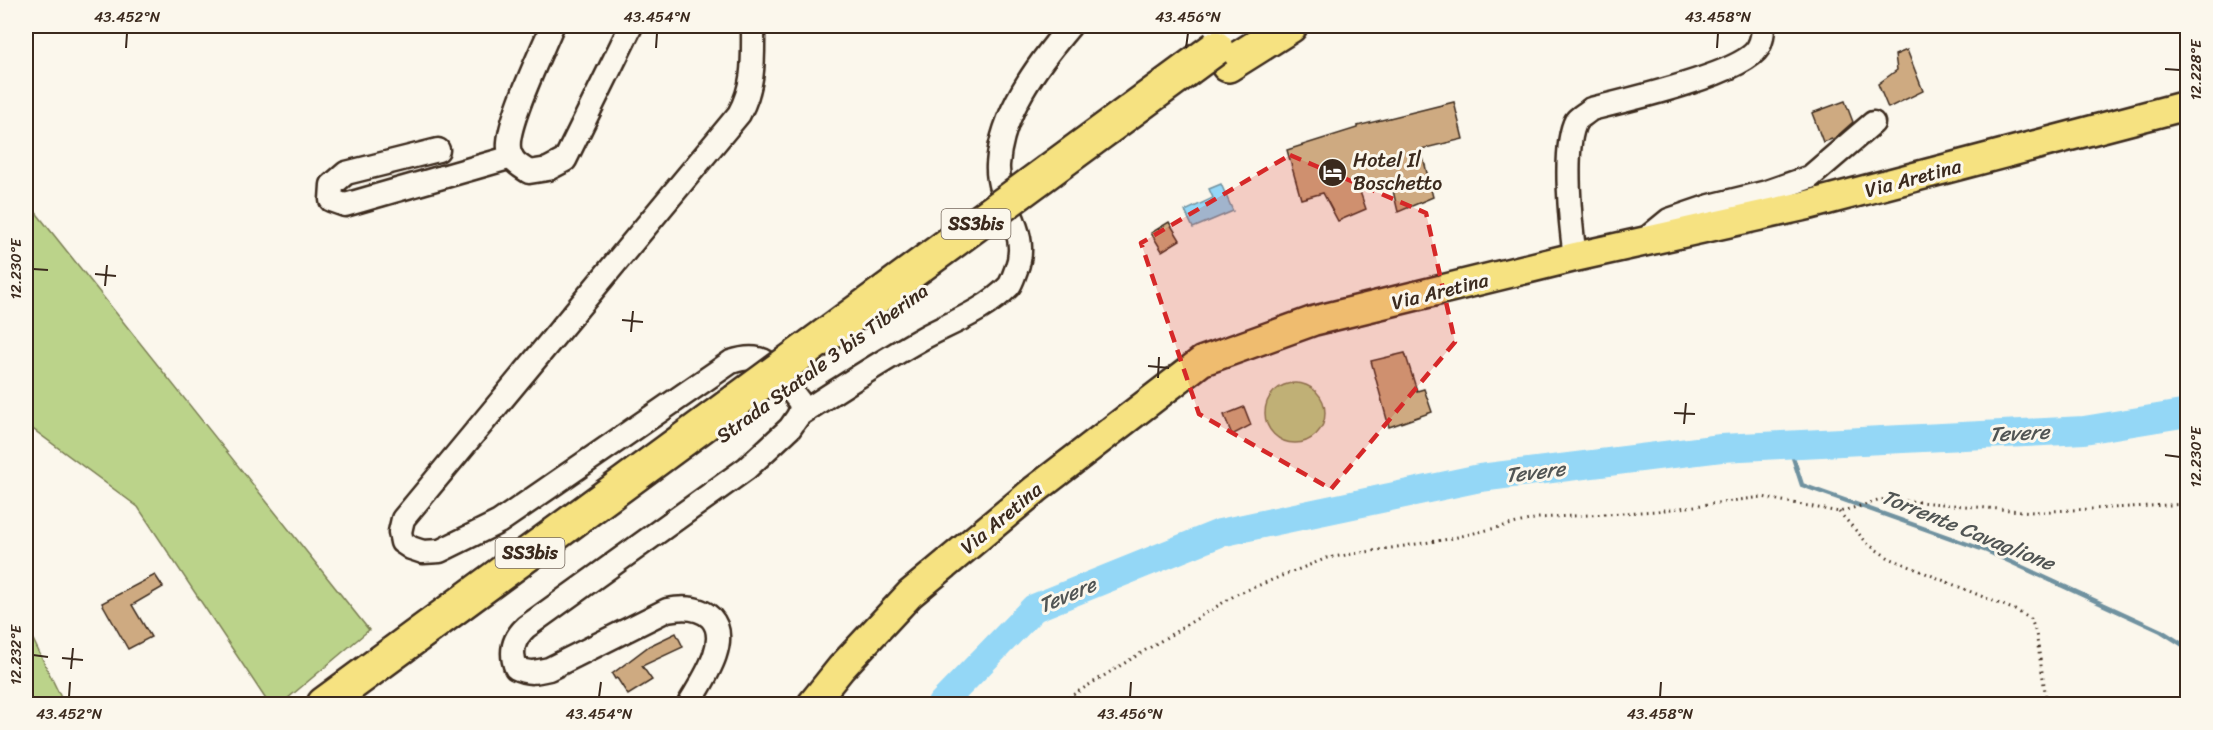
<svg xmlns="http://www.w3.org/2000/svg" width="2213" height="730" font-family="Sriracha,sans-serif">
	<rect width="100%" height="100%" fill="#fbf7ec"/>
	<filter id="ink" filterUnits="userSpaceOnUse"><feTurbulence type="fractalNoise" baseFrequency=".0167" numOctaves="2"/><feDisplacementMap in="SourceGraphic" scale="12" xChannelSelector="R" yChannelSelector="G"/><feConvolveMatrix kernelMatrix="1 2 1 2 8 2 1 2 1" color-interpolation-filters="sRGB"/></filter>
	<g filter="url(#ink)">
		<g fill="#bbd38a" stroke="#7b7e54" stroke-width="1.5">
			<path d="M26,200L369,630L281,704H269L138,507L26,424Z"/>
			<circle cx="1295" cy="413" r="30"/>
			<path d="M27,627L64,704H26Z"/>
		</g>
		<path fill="#94d7f6" stroke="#7092a0" stroke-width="1.5" d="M1221,184L1233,211L1193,228L1185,211L1213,198L1209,189Z"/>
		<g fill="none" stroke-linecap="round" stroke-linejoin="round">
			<path stroke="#7092a0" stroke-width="4.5" d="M1789,445L1802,485L1987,551L2161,631L2188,648"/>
			<path stroke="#94d7f6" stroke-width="28" d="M941,704L1034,608L1220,533L1480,478L1721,448L2084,430L2188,413"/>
		</g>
		<g fill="#ceaa81" stroke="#3b2a1e" stroke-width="1.5">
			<path d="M1907,50L1923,91L1888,108L1878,84L1897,70L1895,55Z"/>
			<path d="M1845,101L1853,122L1835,138L1823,142L1812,113Z"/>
			<path d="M1454,102L1463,139L1421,149L1433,197L1398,212L1391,182L1357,183L1366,209L1338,221L1323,193L1301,199L1287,150L1357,128V126Z"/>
			<path d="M1169,222L1180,240L1162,251L1151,233Z"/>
			<path d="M1405,353L1417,391L1424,389L1432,412L1389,427L1371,361Z"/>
			<path d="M1244,407L1251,425L1232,435L1224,415Z"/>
			<path d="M155,575L163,587L132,605L151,637L128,649L102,603Z"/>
			<path d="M676,633L683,647L642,666L652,680L628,695L617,678L615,679L612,674L649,646Z"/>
		</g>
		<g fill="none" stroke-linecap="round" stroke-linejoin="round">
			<defs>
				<g id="minor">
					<path d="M552,26C542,51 506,124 509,148C510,161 519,165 529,172L548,169L565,160L631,26"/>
					<path d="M438,150L346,173L332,185L331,200L345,205L512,157"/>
					<path d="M1642,242L1669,220L1710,206L1767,192L1810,177L1873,123"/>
					<path d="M1575,257C1571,228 1562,147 1576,121C1579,117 1587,113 1591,109C1624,101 1742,74 1758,48C1762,41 1763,33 1763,26"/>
					<path d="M799,415C840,388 880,362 923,338C951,323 986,310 1009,286C1012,282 1014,275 1016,270C1032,231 996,204 998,165C1001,113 1038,64 1070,26"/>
					<path d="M689,704C701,683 732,641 711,618C699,606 682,607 667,610L549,669C537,672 528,674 516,668C510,652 513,639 526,627L747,468L790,428L799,415L801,407L799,401C777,374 771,348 731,362L499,522L440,551L423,552L411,548L402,542L400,532L403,519L739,114C755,85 753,58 753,26"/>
				</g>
				<path id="major" d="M812,704L841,668L910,594L1036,489L1202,361L1313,321L1575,257L1808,205L2188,105"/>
				<g id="highway">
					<path d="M1228,65L1290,26"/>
					<path d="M324,704L736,401"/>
				</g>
			</defs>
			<use href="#minor" stroke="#3b2a1e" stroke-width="27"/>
			<use href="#major" stroke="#3b2a1e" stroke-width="33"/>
			<use href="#highway" stroke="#3b2a1e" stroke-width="38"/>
			<g stroke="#3b2a1e" stroke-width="3" stroke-dasharray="1.5 4.5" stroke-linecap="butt">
				<path d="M1839,512L1869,545L1889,558L2015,610L2031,619L2036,633L2047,704"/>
				<path d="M1058,704L1237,594L1327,558L1449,539L1538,518L1657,511L1762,497L1839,512L1885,499L2033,512L2188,504"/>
			</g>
			<use href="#minor" stroke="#fbf7ec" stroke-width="22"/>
			<use href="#major" stroke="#f6e281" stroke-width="28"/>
			<use href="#highway" stroke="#f6e281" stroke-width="33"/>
			<defs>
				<path id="highway-bridge" d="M736,401L1216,48"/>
			</defs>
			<use href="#highway-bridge" stroke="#3b2a1e" stroke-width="38" stroke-linecap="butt"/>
			<use href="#highway-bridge" stroke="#f6e281" stroke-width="33"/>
		</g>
	</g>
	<path fill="#d62828" fill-opacity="0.2" stroke="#d62828" stroke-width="4.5" stroke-dasharray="12 8" stroke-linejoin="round" d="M1290,155L1426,213L1455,342L1331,489L1199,414L1141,243Z"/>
	<path fill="none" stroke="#3b2a1e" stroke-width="2" d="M126,48L127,33M656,48L657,33M1186,48L1188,33M1717,48L1718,33M2165,69L2180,70M33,269L48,270M95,274L116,276M105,286L107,265M622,320L643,322M631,332L633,311M1148,366L1169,368M1158,378L1159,357M1674,413L1695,414M1684,424L1686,403M2165,455L2180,457M33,655L48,657M62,658L83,660M71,669L73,648M69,697L70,682M599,697L601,682M1130,697L1131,682M1660,697L1661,682"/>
	<defs>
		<symbol id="hotel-disc" viewBox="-11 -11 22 22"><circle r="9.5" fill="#3b2a1e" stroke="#fbf7ec"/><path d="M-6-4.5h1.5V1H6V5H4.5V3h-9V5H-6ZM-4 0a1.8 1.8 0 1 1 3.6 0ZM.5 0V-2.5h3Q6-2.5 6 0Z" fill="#fff"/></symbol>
	</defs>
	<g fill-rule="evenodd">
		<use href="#hotel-disc" x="1316" y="156" width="33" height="33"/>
	</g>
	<g text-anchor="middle" stroke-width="6" stroke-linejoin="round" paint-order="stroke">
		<g fill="#fbf7ec" stroke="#75685c" stroke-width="1.5">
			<rect x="941.5" y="209" width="69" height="30" rx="4.5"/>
			<rect x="495.5" y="538" width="69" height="30" rx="4.5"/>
		</g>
		<g font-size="18" font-weight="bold" fill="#3b2a1e">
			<text x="976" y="230">SS3bis</text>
			<text x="530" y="559">SS3bis</text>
		</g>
		<g font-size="20" fill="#3b2a1e" stroke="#fbf7ec" text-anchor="start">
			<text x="1353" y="167">Hotel Il<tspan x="1353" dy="23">Boschetto</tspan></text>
		</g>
		<g font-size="20" fill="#3b2a1e" stroke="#fbf7ec">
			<text transform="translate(1913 178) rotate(-15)" y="7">Via Aretina</text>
			<text transform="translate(1440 291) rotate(-14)" y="7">Via Aretina</text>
			<text transform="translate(822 363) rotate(-36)" y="7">Strada Statale 3 bis Tiberina</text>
			<text transform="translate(1001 518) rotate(-40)" y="7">Via Aretina</text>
		</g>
		<g font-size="21" font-style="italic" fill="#515554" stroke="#fbf7ec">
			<text transform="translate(2019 433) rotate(-3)" y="7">Tevere</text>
			<text transform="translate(1535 472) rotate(-7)" y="7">Tevere</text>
			<text transform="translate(1968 530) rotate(22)" y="7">Torrente Cavaglione</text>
			<text transform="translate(1067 595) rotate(-23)" y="7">Tevere</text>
		</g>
	</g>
	<rect width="2213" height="730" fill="none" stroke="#fbf7ec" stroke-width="66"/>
	<rect x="33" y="33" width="2147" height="664" fill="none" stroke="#3b2a1e" stroke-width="2"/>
	<g font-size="15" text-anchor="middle" fill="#3b2a1e">
		<text x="127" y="22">43.452°N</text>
		<text x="657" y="22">43.454°N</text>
		<text x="1188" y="22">43.456°N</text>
		<text x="1718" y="22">43.458°N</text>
		<text transform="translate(2196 70) rotate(-90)" y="5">12.228°E</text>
		<text transform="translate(16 269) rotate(-90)" y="5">12.230°E</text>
		<text transform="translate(2196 457) rotate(-90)" y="5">12.230°E</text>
		<text transform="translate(16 655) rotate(-90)" y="5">12.232°E</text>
		<text x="69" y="719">43.452°N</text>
		<text x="599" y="719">43.454°N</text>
		<text x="1130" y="719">43.456°N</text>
		<text x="1660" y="719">43.458°N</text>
	</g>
</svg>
